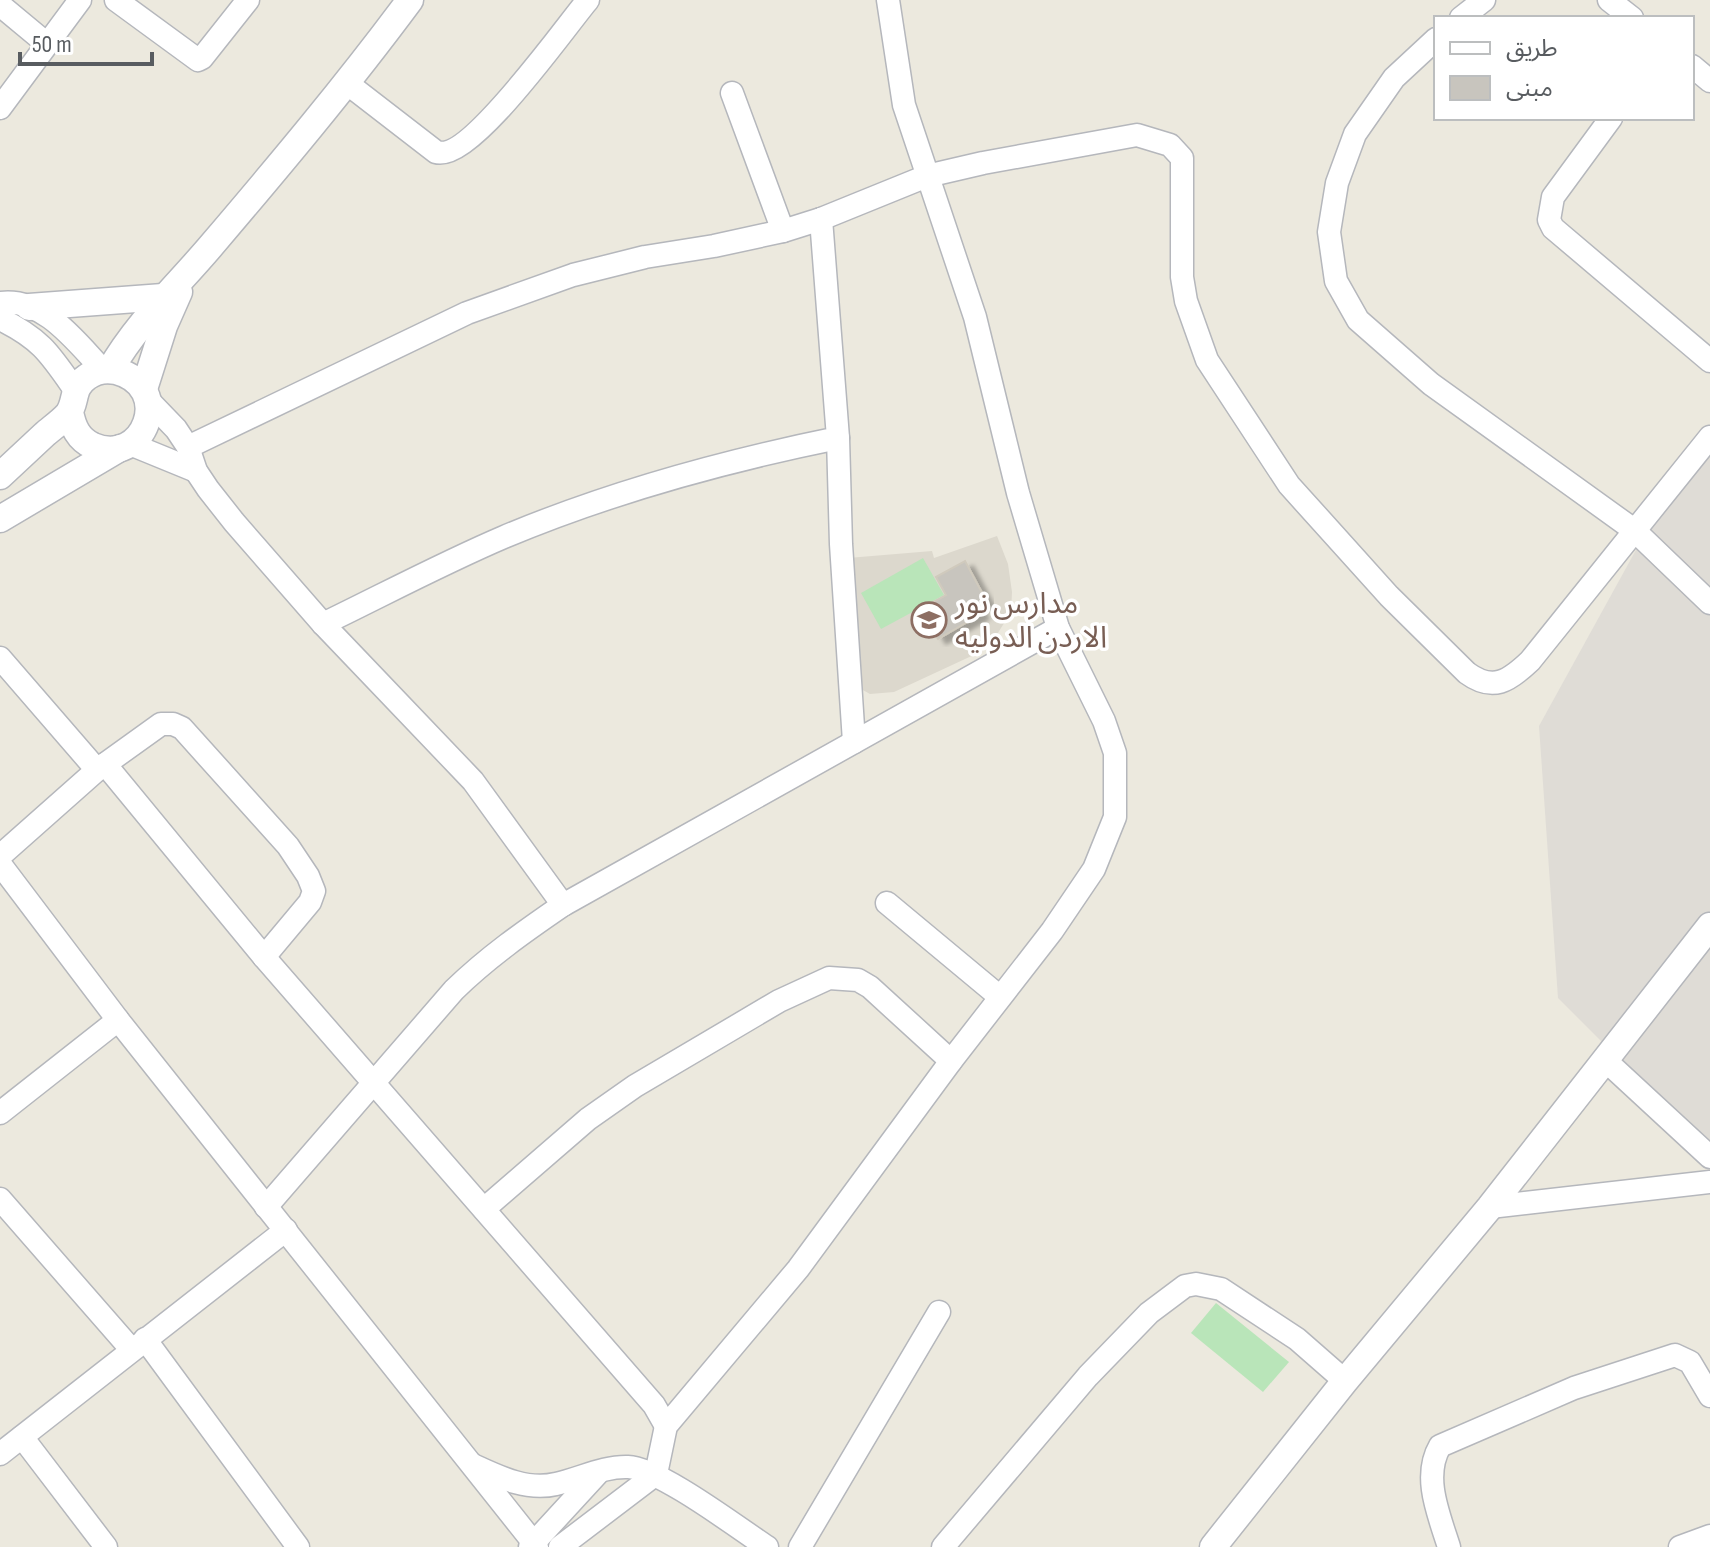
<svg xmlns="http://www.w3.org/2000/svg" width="1710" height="1547" font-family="'Sofia Sans Condensed','Noto Sans Arabic',sans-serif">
	<defs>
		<filter id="shadow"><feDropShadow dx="8" dy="5" stdDeviation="2" flood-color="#0004"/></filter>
	</defs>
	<rect width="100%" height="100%" fill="#ece9de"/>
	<path fill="#dfdcd6" d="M1710,449V1150L1558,998L1539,726L1658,510Z"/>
	<path fill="#dcd8cd" d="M997,536L1008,564L1012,592L1011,612L991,644L978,653L894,692L870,694L861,689L848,558L932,551L934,558Z"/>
	<g fill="#b9e5b9">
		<path d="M923,558L944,595L881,629L861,593Z"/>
		<path d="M1216,1303L1289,1362L1263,1392L1191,1333Z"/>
	</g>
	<path fill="#c8c5be" stroke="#d0cabd" stroke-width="2" filter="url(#shadow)" d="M965,561L987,602L977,607L981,614L938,639L921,609L946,595L936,577Z"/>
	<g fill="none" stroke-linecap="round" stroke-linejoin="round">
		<defs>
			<g id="minor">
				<path d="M116,0L198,60L202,58L248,0"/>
				<path d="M1609,0L1632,18"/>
				<path d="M0,5L47,44"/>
				<path d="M1461,18L1484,0"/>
				<path d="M1436,39L1394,78L1355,134L1337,183L1329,232L1336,281L1358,320L1431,384L1634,530L1710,603"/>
				<path d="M1692,66L1710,81"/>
				<path d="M348,84L436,152C470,163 565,27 588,0"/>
				<path d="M732,93L783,231"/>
				<path d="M0,108L80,0"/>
				<path d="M1611,118L1553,197L1549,220L1553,228L1710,361"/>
				<path d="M0,303C44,297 76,342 103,370"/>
				<path d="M0,319C41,339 50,354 75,390"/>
				<path d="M149,401L176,429L188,447L196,471L208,489L234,522L323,624L473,781L563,905"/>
				<path d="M838,438L841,544L854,742"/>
				<path d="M130,444L196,471"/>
				<path d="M188,447L467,313L573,275L645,257L714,246L783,231L821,219L927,176L983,163L1137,135L1170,145L1182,158V277L1186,301L1207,360L1289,485L1389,596L1467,673C1493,692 1509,681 1530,661L1710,437"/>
				<path d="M323,624C383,595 443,563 504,537C611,492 725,461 838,438L821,219"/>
				<path d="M0,658L97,770"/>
				<path d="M105,764L264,957L654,1405L666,1426"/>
				<path d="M0,856L97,770L161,724H173L182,728L288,846L308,876L314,891L310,902L264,957"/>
				<path d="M0,864L118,1020L537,1547"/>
				<path d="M887,903L1000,997"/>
				<path d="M1605,1060L1710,1157"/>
				<path d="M0,1113L118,1020"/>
				<path d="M0,1199L131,1349"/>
				<path d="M266,1207L454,990C488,957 525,931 563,905L1058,628"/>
				<path d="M1490,1207L1710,1182"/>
				<path d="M484,1209L588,1119L635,1086L779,1001L829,978L858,980L870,987L951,1061"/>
				<path d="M145,1339L298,1547"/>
				<path d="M22,1437L106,1547"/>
				<path d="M0,1454L286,1230"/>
				<path d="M473,1465C499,1477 527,1491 556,1484C579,1479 604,1466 628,1467C659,1468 738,1528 767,1547"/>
				<path d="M530,1547L598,1473"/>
				<path d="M560,1547L656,1474L666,1426L798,1269L951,1061L1052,931L1094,869L1115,817V753L1104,721L1058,628L1045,584L1018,493L975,317L904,105L888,0"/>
				<path d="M800,1547L939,1312"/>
				<path d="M943,1547L1088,1376L1149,1313L1185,1286L1196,1284L1221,1289L1297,1339L1345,1381"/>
				<path d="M1449,1547C1439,1515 1422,1477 1440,1446L1574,1388L1675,1355L1690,1362L1710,1396"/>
				<path d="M1680,1547L1710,1536"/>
			</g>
			<g id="tertiary">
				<path d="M29,307L163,297"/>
				<path d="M110,370C137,323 175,288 210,247C279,166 347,85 410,0"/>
				<path d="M144,389L164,326L179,292"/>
				<path d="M0,476C15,462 30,448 45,434C52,428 62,421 68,414C77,402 71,388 87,377C95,371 106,369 116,371C176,387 144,468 93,446C78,439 73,427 70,412"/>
				<path d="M0,519L120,448"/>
				<path d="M1213,1547L1345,1381L1490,1207L1710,926"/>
			</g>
		</defs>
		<use href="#minor" stroke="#b5b7bc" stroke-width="25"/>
		<use href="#tertiary" stroke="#b5b7bc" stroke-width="29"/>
		<use href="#minor" stroke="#fff" stroke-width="22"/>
		<use href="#tertiary" stroke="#fff" stroke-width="26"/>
	</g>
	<defs>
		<symbol id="school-ring" viewBox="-11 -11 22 22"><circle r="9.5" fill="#fff" stroke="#8d6e63" stroke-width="1.5"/><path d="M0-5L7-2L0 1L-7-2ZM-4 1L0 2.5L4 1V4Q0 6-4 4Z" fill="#8d6e63"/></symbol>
	</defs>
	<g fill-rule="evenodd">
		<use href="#school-ring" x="909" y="600" width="40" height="40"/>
	</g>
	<g text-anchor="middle" stroke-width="7" stroke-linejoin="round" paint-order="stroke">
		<g font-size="30" fill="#785e54" stroke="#fff" text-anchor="start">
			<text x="955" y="613">مدارس نور<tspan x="955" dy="34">الاردن الدوليه</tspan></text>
		</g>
	</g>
	<rect x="1434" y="16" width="260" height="104" fill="#ffffff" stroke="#bcbebf" stroke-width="2"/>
	<rect x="1450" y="42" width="40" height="12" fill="#ffffff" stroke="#bcbebf" stroke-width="2"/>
	<text x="1506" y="56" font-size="24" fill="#585c60">طريق</text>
	<rect x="1450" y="76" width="40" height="24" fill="#c8c5be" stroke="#bcbebf" stroke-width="2"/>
	<text x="1506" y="96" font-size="24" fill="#585c60">مبنى</text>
	<path d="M20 52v12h132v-12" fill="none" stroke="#585c60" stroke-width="4"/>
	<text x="32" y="52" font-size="24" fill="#585c60" stroke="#ffffff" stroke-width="6" paint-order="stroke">50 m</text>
</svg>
